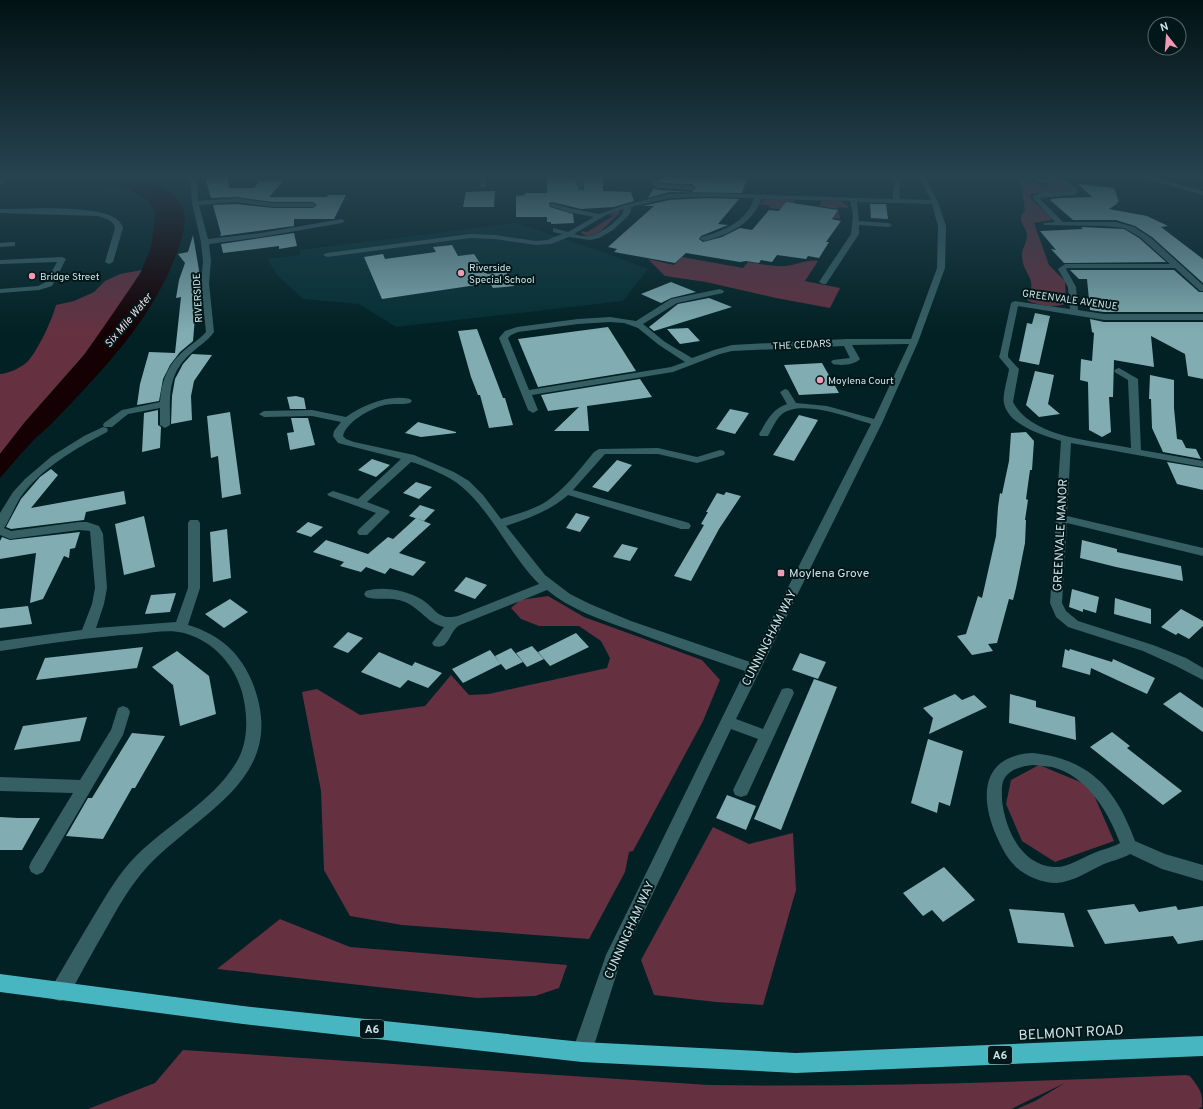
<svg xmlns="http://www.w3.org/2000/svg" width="1203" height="1109" font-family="Overpass,sans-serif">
	<rect width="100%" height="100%" fill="#012124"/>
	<g fill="#042f33">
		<path d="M232,177H362L361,182L230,179Z"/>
		<path d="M516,223L600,251L648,269L623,301L396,327L359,304L303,299L278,276L267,259L300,255V250Z"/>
	</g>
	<g fill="#653141">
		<path d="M1020,181H1032C1038,183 1036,188 1047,186L1046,182C1054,182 1063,183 1069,188V191L1064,193H1035L1031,194L1030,198L1051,217L1052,220L1034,223L1049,265L1065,281L1066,303C1059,309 1034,305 1027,300C1039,277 1023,276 1022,257C1021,250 1027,243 1027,236C1027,225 1015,222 1025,210Z"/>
		<path d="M766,199L795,200L794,203L835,215L838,210L840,219L770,208V206L759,204Z"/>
		<path d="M822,201H840L847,205L848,208L838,207V209L819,206Z"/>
		<path d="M618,211L620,213C609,221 595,244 581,233L582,231L587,232L613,216L609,215Z"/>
		<path d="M682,257L743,268L748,262C761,264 773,267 786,266C797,265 807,259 818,261L805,281L840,288L830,308L776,298L706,282L665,276L648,259L674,265Z"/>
		<path d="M142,270L118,308L83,356L25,422L0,454V374C7,374 20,368 26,363C36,355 53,318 56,305L74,301L94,292L105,281L120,274Z"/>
		<path d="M548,596L584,617L702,660L720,680L703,721L633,851L629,852L625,872L589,939L402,925L350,916L324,870L321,791L302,692L317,689L360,715L425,706L451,675L469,695L489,694L607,668L610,658L601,641L579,626H539L521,619L511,608L520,600Z"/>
		<path d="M1039,765L1090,786L1114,841L1055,862L1022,841L1006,804L1011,780Z"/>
		<path d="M713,827L749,844L793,833L796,890L763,1005L716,1002L654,995L641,960Z"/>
		<path d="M280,919L350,947L567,965L559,988L535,996L477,998L217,969Z"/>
		<path d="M183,1050L709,1085C868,1087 1027,1082 1186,1075L1190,1076C1199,1088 1203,1092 1202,1107L1198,1109H1017L1035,1101L1065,1083L1011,1109H88L155,1083Z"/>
	</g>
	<path fill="#150003" d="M0,177H127C147,181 168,186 180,203C189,216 183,234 179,247C156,315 105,368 56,419C48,428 38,435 30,444C19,455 10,467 0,478V454L25,422L85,354L140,274L151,247L155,220V212L148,201L130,189L92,183L56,180L0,181Z"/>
	<g fill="#81adb2">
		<path d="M205,177H228L229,188H254L260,181H283L269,197H327L328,195H346L334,219H294V226L220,236L221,234L213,205L236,204L273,208H313L317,205L313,202H273L236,197L211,198Z"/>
		<path d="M547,177H574L579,190H583L584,189L583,177H603V191L631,192L634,201L614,207L581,209L552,202L549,203L550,207L573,214L574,223L551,224V222H547V217H516V196L525,195V193H547Z"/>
		<path d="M661,177L708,179L709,177H732L747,178L742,193L669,192L648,198L654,188L658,190L692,192L696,188L692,184L660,183L659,180Z"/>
		<path d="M1078,184L1114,188L1119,202H1116L1118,203L1109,209L1147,216L1168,226L1161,227L1203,259V283L1152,237L1135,226L1116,220H1073L1050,200H1052L1050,199L1062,198L1092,197Z"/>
		<path d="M495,191L494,207H463L466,192Z"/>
		<path d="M707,198L739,199L718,224L728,225L701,236L699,239L703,242L722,237L740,228L752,230L769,210L779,211L786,202L838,210L832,219L841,221L826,242H829L819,258L808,256L806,259L777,255L772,262L761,260L759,263L746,261L740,262L686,253L675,263L614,252L617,249L608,247L654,206H643L669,200Z"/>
		<path d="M870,204H886L888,219L871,218Z"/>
		<path d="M1081,227L1124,229L1139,238L1166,262L1064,263L1051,249L1056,250L1040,231L1083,229Z"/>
		<path d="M294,233L297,246L279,249V246L223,253L221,244Z"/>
		<path d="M193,235L200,276V284L198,282L193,341L180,352L170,365L163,379L159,401L137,405L140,384L149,352L175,353L181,297L176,298L179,280L185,263L178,254L188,252Z"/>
		<path d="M452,245L458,256L474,254L487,274L506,272L514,286L493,288L490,283L382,299L364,257L383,254L385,259L436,252L433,247Z"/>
		<path d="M1070,270H1174L1199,292H1203V312H1104L1090,310L1087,279H1079Z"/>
		<path d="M671,282L696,292L671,298L661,303L641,294Z"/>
		<path d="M709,298L732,307L654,331L649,327L678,304Z"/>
		<path d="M1035,313L1050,316L1039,365L1019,361L1027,323L1032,324Z"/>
		<path d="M1090,319L1104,322H1203V379L1188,376L1185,354L1151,336L1154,367L1114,360L1113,397H1109L1111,432L1102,437L1089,430L1088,382L1080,380L1081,359L1092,361L1094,333L1092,332Z"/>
		<path d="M608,327L636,371L538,387L518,339Z"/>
		<path d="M688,328L700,341L680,344L667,329Z"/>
		<path d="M477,329L503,398H505L513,425L489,428L480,395H478L471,377L458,331Z"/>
		<path d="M192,354L212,355L194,381L191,396L192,420L171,424L172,396L175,379L183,364Z"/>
		<path d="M822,363L839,393L799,395L784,365Z"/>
		<path d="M1035,371L1054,375L1048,404L1060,414L1039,417L1026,405Z"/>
		<path d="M1150,375L1174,380V408L1177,439L1182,440L1186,448L1196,449L1201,459L1163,452L1152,428L1151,399H1149Z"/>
		<path d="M640,379L652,397L587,406L589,431H554L579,407L548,411L541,395Z"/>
		<path d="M296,396L304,398L306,409H290L287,397Z"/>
		<path d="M730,409L749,413L735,434L716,429Z"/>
		<path d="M158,410V425L161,427L160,448L142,452L144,413Z"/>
		<path d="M230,412L241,494L222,498L218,456L211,458L207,416Z"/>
		<path d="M799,415L818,420L794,461L773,455Z"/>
		<path d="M291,418H308L315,445L290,450L287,433L294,432Z"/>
		<path d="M418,422L456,432V433L421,437L405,433Z"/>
		<path d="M1026,432L1034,441L1032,470H1030L1026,499L1028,500L1025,520H1026L1025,543L1016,588L1013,600L1009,599L997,643L988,644L993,651L972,655L957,636L966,634L978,596L982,598L996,536L998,507L1000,493L1002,494L1009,461L1011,433Z"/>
		<path d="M372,459L390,465L376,477L358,470Z"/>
		<path d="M617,460L632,465L608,492L592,487Z"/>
		<path d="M1167,462L1203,468V490L1177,484Z"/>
		<path d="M51,469L58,475L31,508L124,491L126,504L86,512L84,520L11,529L6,527L21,499L40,477Z"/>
		<path d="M416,482L432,487L419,499L403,493Z"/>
		<path d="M726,492L741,496L719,529L691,581L674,576L704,525L701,524L708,512H706L717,493L724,495Z"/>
		<path d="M420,505L435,510L424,521L409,516Z"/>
		<path d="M576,513L590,517L580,532L566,528Z"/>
		<path d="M144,516L155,567L124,575L115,524Z"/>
		<path d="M416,518L431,524L399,553L426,562L413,576L390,568L385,574L366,567L361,572L340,566L344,562L313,552L326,540L368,554L388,537L393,539Z"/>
		<path d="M308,522L323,527L311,537L296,532Z"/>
		<path d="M227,529L231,578L213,582L210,532Z"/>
		<path d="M80,532L75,548L70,549L69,558L64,556L43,599L30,603L36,553L0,559V541L2,537L10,540Z"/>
		<path d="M1082,540L1117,549V552L1181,566L1183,581L1116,567L1080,558Z"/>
		<path d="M622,544L638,548L630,561L613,557Z"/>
		<path d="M466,577L487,585L475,599L454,591Z"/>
		<path d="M1072,589L1099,597L1096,613L1083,609V612L1069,607Z"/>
		<path d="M176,593L170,612L145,614L151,595Z"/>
		<path d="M1115,598L1151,609V624L1114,614Z"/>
		<path d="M230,599L248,612L224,628L205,614Z"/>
		<path d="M28,606L32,624L0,628V609Z"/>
		<path d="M1181,609L1203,621V626L1189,639L1178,633L1176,635L1161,627Z"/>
		<path d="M348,632L363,638L348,653L333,647Z"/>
		<path d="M576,633L589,647L550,666L538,652Z"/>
		<path d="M532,646L544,659L527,667L516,653Z"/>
		<path d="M143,647L137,668L36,680L45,658Z"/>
		<path d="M511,648L523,662L506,670L501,664L463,683L452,669L490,650L500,663L495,656Z"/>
		<path d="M1065,649L1069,651L1070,649L1112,662L1113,659L1155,678L1147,694L1091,668L1090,675L1062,667Z"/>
		<path d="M177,651L209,676L216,714L180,726L173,685L152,667Z"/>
		<path d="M379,652L412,666L415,662L442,673L428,688L408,680L400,688L361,672Z"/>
		<path d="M800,653L826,662L818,679L792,670Z"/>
		<path d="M814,679L837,687L781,830L754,819Z"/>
		<path d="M1180,692L1203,708V732L1163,704Z"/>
		<path d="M955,694L962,700L974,695L987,707L929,734L933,718L923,708Z"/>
		<path d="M1010,694L1036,701V707L1075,717L1076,740L1009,723Z"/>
		<path d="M87,717L80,741L14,750L23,726Z"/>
		<path d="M1112,732L1130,746L1127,748L1182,791L1163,805L1090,747Z"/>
		<path d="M132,733L165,736L135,788H132L103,839L66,836L88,798H92Z"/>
		<path d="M928,739L963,751L950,806L939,802L937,813L911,803Z"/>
		<path d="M727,795L756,806L746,830L716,818Z"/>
		<path d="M0,817L18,818H40L22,850H0Z"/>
		<path d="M944,867L975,900L943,922L932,910L923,916L903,893Z"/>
		<path d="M1134,904L1139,912L1176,906L1178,910L1203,906V940L1178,944L1173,936L1105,944L1087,910Z"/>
		<path d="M1009,909L1064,913L1074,947L1018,943Z"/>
	</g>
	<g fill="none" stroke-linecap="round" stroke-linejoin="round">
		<g fill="#365f64" fill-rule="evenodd">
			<path d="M3,177H11L0,185V180Z"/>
			<path d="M187,177H193L197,183L198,201L236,198L273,203H313L316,205L313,207H273L236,202L199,205L208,239L261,233L342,219L345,221L342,223L261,237L209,244L211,261L209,283L214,332C207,342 197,347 189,355C167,376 170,397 170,425L165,428L160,425V408L128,414L112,427H104L103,425L104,423L122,410L160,402C161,380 169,362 187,348C193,343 200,339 206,332L201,283L203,261L201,242L192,203L191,183Z"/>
			<path d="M481,177H487L485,188L480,187Z"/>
			<path d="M575,177H581L583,189H579Z"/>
			<path d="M896,177H902L899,190L900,199L931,200L919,177H925L938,202L946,226L945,268L918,342L882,423L736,719L763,729L782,689L787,688L792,689L794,693L747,795L741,797L735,795L733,790L758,739L731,729L620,963L592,1052L589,1059L582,1062L575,1059L572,1052L606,955L745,671C706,658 666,644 627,629C599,619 570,609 547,590C518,602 489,613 460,625C449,630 450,651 434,646L432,643L444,627C427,623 420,608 405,602C391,596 378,601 366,597L364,594L366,591C383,586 405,590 421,599C436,608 437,621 458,616L539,584C510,555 492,512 461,486C447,475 431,469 415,463L411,462L367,502L388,510L390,512L367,535H359L357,532L359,529L376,513L329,496L327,494L333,491L358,499L401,459L338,443L333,436L334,431L341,422L312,416L264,417L259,414L264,411L312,410L346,417C363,405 389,394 410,399L412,401L410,403C402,405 393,403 385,405C371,408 346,422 343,436L346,439L354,442L414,455L454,472L469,481L483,495L501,519C517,514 533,510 547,501C566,488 580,469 594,452L599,449L658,448L697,457L720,450L724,451L725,453L724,455L697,463L658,454H605L573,490L689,523L691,526L689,529H681L568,495C550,511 529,518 506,526L545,575L570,594L590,604L631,621L750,662L871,424C850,418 800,398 781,415C775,421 772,429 768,436H760L759,434C767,421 771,410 787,404L780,392L785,389L788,390L796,403L827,406L874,419L909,344L852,345L860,359C854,365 841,366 833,364L831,362L833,360L850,358L844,346L732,351L720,354L673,372L532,395L538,410L533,413L528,410L499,338L505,331L517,327L578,319L610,317L636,321L671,299L720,289L724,291L723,293L677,303L643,324L665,342L692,358L714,350L732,345L846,339H911L937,268L938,226L932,204L857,202L859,221L889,223L892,225L889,227L859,225V234L826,284H823L819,282L851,234L853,215L850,201L761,199C754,223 727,236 704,241L700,239L701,237C722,232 748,221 754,198L707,197L669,198L631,207V211L628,216L613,230L599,238L590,240L569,237L551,244L536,245L495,239L470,238L327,257L323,255L327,253L470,234L495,235L536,241L547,240L562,234L553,232V228L568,232L594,217L568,212L550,206V204L552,203L569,208L599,214L625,205L669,194L707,193L893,199V190ZM624,209C623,218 599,235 590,236C585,237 579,235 574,234L606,215ZM610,322L624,323L638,328L659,345L685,362L671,367L529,390L508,338L511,335L518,332L578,324Z"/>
			<path d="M1139,177H1151L1203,191V195Z"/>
			<path d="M1040,179C1054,179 1071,178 1078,192L1074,195L1039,198L1063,222H1116L1134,227L1151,238L1203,285V291H1200L1175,268H1067L1066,269L1076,287L1078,310L1104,314H1203V320H1104L1018,306L1008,354V357L1019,369L1013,402C1031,438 1095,441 1131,448L1128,380L1116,373L1114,371L1116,369L1119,368L1138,379L1141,450L1203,461V467L1071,443L1067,516L1203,548V556L1067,523L1062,603L1066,611L1078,621L1153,645L1186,658L1203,668V680L1176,666L1143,651L1068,627L1056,617L1050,603L1061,441C1042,435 1008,425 1004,403C1002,396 1008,377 1009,369L999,357L1000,354L1011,303L1015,301L1070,309L1068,287L1058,269L1065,264H1170L1140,237L1124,228L1104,226L1044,225V223L1055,222L1033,198V196L1041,193L1071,191C1065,180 1049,184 1038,182L1037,181Z"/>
			<path d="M656,180L658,181L659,184L692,186L695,188L692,190L658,188L653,185V182Z"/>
			<path d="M0,209C31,209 68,206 98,212C108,214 120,218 123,228L113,262L109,264L105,262L115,228C114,220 104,218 97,216L0,213Z"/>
			<path d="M12,242H15V246L0,247V243Z"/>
			<path d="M62,257L66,259L52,286L39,290L0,293V289L38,286L46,282L57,262L0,264V260Z"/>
			<path d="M103,427L107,428L108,430L107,432C75,449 41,468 20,498C14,508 10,519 4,528L11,531L79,522H87L99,526L103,534L107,588L104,604L96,628L176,622L188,588V523L190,520H198L200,523V588L188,625C219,634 241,653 253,684C291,783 191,814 141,874C128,890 117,909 107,927C93,951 80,975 67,999L60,1001L53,999L51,992L53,985C67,961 81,937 95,914C107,894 119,873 136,856C168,824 211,803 236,763C249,742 248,715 242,692C234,664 213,641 184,633C168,629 152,633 136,634C91,637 45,644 0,651V641L82,630L92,604L95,588L90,531L79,530L10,539L0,535V513L13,492L25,479L52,456L84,436Z"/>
			<path d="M123,706L128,708L130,712L123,735L43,872L37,875L31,872L29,867L31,862L73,793L0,791V777L80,780L111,730L118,708Z"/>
			<path d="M1033,753C1090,759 1116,789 1135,841L1165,854L1203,865V881L1162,869L1130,854C1122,859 1113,860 1104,864C1089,871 1073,882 1056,883C1042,883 1025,876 1015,866C1006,857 1001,846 996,835C979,796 982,755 1033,753ZM1033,765C1039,766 1046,766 1052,767C1087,776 1108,811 1120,843C1112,848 1102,849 1094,853C1081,858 1068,868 1054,867C1021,865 1005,829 1002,800C1002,794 1001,785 1004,779C1010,769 1022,766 1033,765Z"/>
		</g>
		<path fill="#47b6c1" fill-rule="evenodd" d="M0,974L243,1006L582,1042L796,1053L1203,1036V1056L796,1073L582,1062L243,1024L0,992Z"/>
	</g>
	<linearGradient id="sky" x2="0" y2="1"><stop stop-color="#011214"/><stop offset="0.53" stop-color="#274350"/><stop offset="1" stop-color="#274350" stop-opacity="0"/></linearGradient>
	<rect width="1203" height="333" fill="url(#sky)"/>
	<g fill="#f19ab3" stroke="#021719" stroke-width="1.5">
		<circle cx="461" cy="273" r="4"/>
		<circle cx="32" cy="276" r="4"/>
		<circle cx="820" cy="380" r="4"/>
		<rect x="777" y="569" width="8" height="8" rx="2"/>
	</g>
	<g text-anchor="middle" stroke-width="4" stroke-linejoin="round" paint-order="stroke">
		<g font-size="10" fill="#cde3e5" stroke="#021719" text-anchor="start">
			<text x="469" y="271">Riverside<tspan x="469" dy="12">Special School</tspan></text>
			<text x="40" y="280">Bridge Street</text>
			<text x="828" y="384">Moylena Court</text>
		</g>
		<g font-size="10" fill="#cde3e5" stroke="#021719">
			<text transform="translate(197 298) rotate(-93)" y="4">RIVERSIDE</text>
			<text transform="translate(1070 299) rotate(8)" y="4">GREENVALE AVENUE</text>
			<text transform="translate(802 344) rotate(-3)" y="4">THE CEDARS</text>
		</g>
		<g font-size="11" font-style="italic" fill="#f3d9df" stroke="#021719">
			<text transform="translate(128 320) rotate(-50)" y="4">Six Mile Water</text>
		</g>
		<g fill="#021719" stroke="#90a6a8" stroke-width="1">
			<rect x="360" y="1020" width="24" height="18" rx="3"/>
			<rect x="988" y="1046" width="24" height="18" rx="3"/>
		</g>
		<g font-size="11" font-weight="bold" fill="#cde3e5">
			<text x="372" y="1033">A6</text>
			<text x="1000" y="1059">A6</text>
		</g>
		<g font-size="12" fill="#cde3e5" stroke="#021719">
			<text transform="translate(1060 535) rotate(-87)" y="4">GREENVALE MANOR</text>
			<text transform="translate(769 638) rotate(-63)" y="4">CUNNINGHAM WAY</text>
			<text transform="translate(629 930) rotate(-66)" y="4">CUNNINGHAM WAY</text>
		</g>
		<g font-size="12" fill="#cde3e5" stroke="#021719" text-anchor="start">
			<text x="789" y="577">Moylena Grove</text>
		</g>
		<g font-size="14" fill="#cde3e5" stroke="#021719">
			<text transform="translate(1071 1032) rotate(-3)" y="5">BELMONT ROAD</text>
		</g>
	</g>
	<g transform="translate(1167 36) rotate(343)"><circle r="19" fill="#021719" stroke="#53696b"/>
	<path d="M0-3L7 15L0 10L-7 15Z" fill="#f19ab3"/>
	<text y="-6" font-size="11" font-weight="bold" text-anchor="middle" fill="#cde3e5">N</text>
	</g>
</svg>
